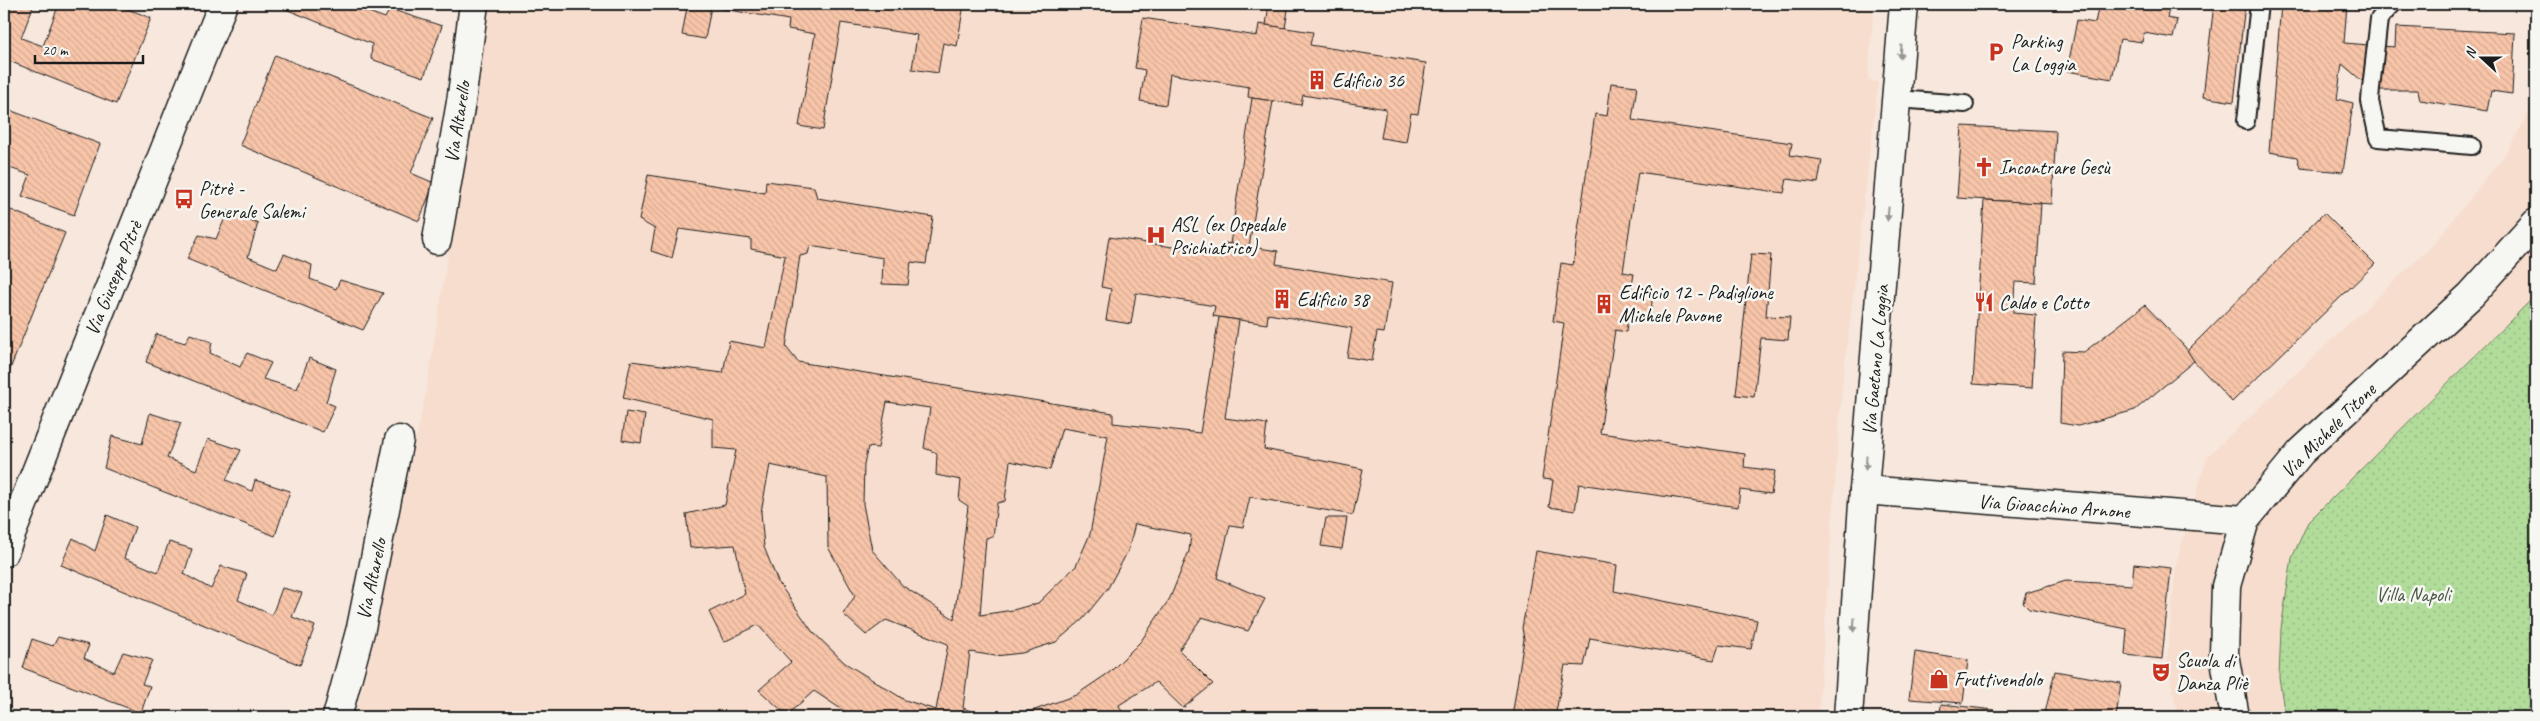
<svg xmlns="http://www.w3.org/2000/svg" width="2540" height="721" font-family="Caveat,sans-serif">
	<defs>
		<pattern id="grass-dots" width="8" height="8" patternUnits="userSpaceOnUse" patternTransform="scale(1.25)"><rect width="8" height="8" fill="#b1dc9a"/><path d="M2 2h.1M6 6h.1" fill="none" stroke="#98bc84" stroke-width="1.8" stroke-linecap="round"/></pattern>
		<pattern id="building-back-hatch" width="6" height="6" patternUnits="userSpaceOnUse" patternTransform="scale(1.25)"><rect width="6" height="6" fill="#f8c5a9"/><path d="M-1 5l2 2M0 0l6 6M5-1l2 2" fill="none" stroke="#d4a991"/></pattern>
	</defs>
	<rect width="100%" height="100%" fill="#f7e7dc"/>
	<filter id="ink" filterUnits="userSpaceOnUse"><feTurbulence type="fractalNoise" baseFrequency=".02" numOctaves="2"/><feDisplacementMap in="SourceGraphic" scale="10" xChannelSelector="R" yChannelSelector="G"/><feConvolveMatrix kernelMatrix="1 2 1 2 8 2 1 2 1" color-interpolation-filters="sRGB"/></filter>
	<g filter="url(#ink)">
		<g fill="#f7ddcd">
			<path d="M488,4H1874L1868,79L1878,83L1842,387L1818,717H355L371,652L426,392Z"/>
			<path d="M2536,101V295L2308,522L2279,677L2285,717H2178L2167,660L2176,565L2207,457L2433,245L2505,155Z"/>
		</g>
		<path fill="url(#grass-dots)" stroke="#667c5b" d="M2536,295V717H2285L2279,677L2281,628L2292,558L2308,522Z"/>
		<g fill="url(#building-back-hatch)" stroke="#1c1c1c" fill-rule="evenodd">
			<path d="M4,4H34L21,38L43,46L57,9L43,4H115L151,18L116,104L4,59Z"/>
			<path d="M285,4H347L385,18L390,9L442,26L424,77L371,59L372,44L283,8Z"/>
			<path d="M673,4H964L957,46L943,43L938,73L912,69L917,35L841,23L823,130L799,126L815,34L788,29L789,20L711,7L705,39L682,35L687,7Z"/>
			<path d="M1269,4H1289L1285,28L1266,25Z"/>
			<path d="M1785,4H1823L1821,10Z"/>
			<path d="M2099,4H2170L2167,18L2177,20L2173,38L2144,33L2142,42L2120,39L2112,79L2067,71L2077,20L2095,23Z"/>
			<path d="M2214,4H2245L2234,102L2203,97Z"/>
			<path d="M2281,4H2347L2344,43L2395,47L2396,27L2515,33L2512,94L2491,91L2487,111L2420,100L2418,90H2373L2342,64L2337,99L2353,103L2343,172L2300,168L2297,157L2269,152Z"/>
			<path d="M1143,18L1257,36L1259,24L1313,32L1310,45L1426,63L1418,114L1411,113L1406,142L1381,138L1386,109L1303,95L1301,105L1252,98L1248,97L1249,87L1170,74L1166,105L1140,101L1145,70L1135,68Z"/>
			<path d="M275,55L433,118L411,173L434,183L419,221L240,145Z"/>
			<path d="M1611,83L1637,86L1632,120L1792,143L1790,155L1822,160L1818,183L1787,179L1784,193L1638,172L1623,272L1634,274L1631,291L1653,294L1650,318L1628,315L1626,332L1615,330L1600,433L1745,454L1744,467L1775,471L1771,494L1740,490L1738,507L1579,484L1575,511L1549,507L1553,480L1542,479L1564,323L1553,321L1561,263L1573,265L1595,114L1607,116Z"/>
			<path d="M1252,98L1273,101L1249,247L1230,244Z"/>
			<path d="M4,108L100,144L74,215L22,196L30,175L4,166Z"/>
			<path d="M1962,126L2056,131L2052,204L1957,198Z"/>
			<path d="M648,175L765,193L766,181L814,187L817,198L933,217L926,264L911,262L908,285L882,284L883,258L810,246L808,254L800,256L786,347L798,362L1113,413V423L1200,433L1219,317L1239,320L1225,418L1267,424L1264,449L1363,469L1353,515L1250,497L1243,527L1230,525L1217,578L1265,599L1248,631L1202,617L1179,650L1213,684L1183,708L1156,682L1119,705L1124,717H853L814,691L787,715L759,690L791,662L758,625L724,642L709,612L745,594L735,545L690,548L686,514L725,505L736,450L713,448V419L623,398L631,361L723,373L729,341L766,348L785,256L751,249V239L679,229L672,258L651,251L655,229L639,220ZM887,402L930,408L924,448L937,453L936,475L961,480L959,500L968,506L954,619L903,586L872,550L863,504L864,464L868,447L878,448ZM1062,428L1108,436L1090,534L1076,566L1038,603L1013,610L980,615L986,538L993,537L997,503L1005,501L1010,461L1050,470ZM770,465L827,477L828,547L855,596L843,614L866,635L886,620L948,644L936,710L905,700L845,663L812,631L778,582L764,547L761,512ZM1135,524L1191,535L1189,551L1170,598L1141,641L1110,672L1076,695L1032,711L997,715L979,714L963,708L970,652L995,656L1022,653L1056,642L1083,619L1108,588L1128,551Z"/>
			<path d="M1984,200L2041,203L2036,283L2015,282L2013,313L2036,315L2032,388L1973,384Z"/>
			<path d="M11,210L65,233L4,384V228Z"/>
			<path d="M228,211L258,223L248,257L277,269L284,254L312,265L310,279L336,289L340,280L383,293L363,330L187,259L199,235L216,239Z"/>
			<path d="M2324,213L2375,264L2232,402L2194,361L2187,351Z"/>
			<path d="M1109,237L1223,255L1225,243L1278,251L1276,264L1392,283L1384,333L1377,332L1372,361L1347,357L1352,328L1268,314L1267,324L1219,317L1213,316L1215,306L1136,293L1131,324L1106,320L1111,289L1101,287Z"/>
			<path d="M1751,254L1771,255L1766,316L1790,317L1788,340L1761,338L1754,397L1736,395Z"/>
			<path d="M2145,305L2185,347L2194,361L2135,410L2078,426L2060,423L2062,351L2084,352Z"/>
			<path d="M156,334L185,343L190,334L212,342L210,353L240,367L247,353L271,363L263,379L297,389L309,358L336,369L326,402L335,406L323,432L146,362Z"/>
			<path d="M626,412L645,415L641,443L622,440Z"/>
			<path d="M150,413L181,423L167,458L196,470L208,439L241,450L226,480L252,491L255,480L290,491L275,536L104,468L112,436L142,444Z"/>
			<path d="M107,515L135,527L124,558L158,572L169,542L192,549L184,574L211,589L221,566L247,574L238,600L272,615L282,588L302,593L292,617L315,626L300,665L61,565L73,538L95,551Z"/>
			<path d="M1326,518H1347L1342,549L1321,546Z"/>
			<path d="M1536,551L1617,565L1614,591L1757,620L1751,649L1719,645L1714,660L1590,638L1584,666L1565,665L1555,717H1512L1524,639L1522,628Z"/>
			<path d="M2134,564L2171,568L2162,659L2125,655L2127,629L2029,609L2023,603L2026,593L2066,581L2132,585Z"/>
			<path d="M58,637L89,645L84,658L114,672L123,652L152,660L142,684L150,686L141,713L23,668L32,639L53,646Z"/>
			<path d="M1915,652L1968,660L1963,703L1909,699Z"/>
			<path d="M2055,671L2121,683L2116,717H2044Z"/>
			<path d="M1941,704L1994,710L1993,717H1940Z"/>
		</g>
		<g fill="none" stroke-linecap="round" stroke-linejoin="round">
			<defs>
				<g id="service">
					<path d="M2393,4L2379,19L2371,88L2370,101L2378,138L2472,146"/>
					<path d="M1897,99L1965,104"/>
					<path d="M2246,121L2259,4"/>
				</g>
				<g id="minor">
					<path d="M437,240L461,102L474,4"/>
					<path d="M1864,490L2245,520"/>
					<path d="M337,717L361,628L399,440"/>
					<path d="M2235,717L2224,654L2226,586L2245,520L2301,452L2471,295L2536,223"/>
				</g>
				<g id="tertiary">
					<path d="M4,552L223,4"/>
					<path d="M1848,717L1864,490L1904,4"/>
				</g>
			</defs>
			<use href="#service" stroke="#1c1c1c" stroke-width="20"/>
			<use href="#minor" stroke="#1c1c1c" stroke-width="31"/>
			<use href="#tertiary" stroke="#1c1c1c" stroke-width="31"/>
			<use href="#service" stroke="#f6f6f2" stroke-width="16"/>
			<use href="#minor" stroke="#f6f6f2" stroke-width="28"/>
			<use href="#tertiary" stroke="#f6f6f2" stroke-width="28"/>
		</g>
		<defs><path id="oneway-solid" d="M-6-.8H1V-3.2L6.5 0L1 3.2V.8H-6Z" transform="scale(1.25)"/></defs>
		<g fill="#949492">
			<use href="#oneway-solid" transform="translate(1901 52) rotate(94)"/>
			<use href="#oneway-solid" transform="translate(1888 214) rotate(95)"/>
			<use href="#oneway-solid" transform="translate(1866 463) rotate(95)"/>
			<use href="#oneway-solid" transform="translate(1854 625) rotate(94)"/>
		</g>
	</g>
	<defs>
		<symbol id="parking-bare" viewBox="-9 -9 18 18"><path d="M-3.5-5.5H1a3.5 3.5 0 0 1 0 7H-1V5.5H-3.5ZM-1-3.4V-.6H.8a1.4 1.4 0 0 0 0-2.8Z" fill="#c8321e" stroke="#f6f6f2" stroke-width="2.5" paint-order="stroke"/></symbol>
		<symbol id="building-bare" viewBox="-9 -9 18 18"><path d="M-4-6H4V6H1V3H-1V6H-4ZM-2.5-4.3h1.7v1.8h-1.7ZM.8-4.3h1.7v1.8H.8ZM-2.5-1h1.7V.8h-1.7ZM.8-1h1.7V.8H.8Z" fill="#c8321e" stroke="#f6f6f2" stroke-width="2.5" paint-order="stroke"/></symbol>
		<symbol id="church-bare" viewBox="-9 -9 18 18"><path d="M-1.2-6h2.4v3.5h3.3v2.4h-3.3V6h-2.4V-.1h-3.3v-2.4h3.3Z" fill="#c8321e" stroke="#f6f6f2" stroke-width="2.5" paint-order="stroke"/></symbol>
		<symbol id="bus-bare" viewBox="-9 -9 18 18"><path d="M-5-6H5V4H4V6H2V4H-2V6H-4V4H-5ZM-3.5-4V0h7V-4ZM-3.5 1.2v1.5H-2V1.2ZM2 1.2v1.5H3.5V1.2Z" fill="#c8321e" stroke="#f6f6f2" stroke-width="2.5" paint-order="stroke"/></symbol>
		<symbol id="hospital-bare" viewBox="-9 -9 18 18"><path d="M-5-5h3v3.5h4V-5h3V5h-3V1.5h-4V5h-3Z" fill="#c8321e" stroke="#f6f6f2" stroke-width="2.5" paint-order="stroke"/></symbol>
		<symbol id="restaurant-bare" viewBox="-9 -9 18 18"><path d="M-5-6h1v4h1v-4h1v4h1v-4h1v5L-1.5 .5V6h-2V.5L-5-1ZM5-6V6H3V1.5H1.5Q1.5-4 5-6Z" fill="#c8321e" stroke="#f6f6f2" stroke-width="2.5" paint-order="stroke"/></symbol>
		<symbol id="theatre-bare" viewBox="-9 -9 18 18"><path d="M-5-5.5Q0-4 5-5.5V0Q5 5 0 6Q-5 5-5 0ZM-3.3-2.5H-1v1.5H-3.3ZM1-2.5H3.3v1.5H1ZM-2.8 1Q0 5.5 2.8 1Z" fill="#c8321e" stroke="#f6f6f2" stroke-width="2.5" paint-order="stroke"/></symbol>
		<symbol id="shop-bare" viewBox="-9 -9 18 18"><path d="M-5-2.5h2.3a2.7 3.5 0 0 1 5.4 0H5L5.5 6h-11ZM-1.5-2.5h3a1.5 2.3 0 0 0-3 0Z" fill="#c8321e" stroke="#f6f6f2" stroke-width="2.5" paint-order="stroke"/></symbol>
	</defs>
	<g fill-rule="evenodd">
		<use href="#parking-bare" x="1982" y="38" width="28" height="28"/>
		<use href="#building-bare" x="1303" y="66" width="28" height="28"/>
		<use href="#church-bare" x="1970" y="153" width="28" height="28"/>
		<use href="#bus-bare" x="170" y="185" width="28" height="28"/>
		<use href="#hospital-bare" x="1142" y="221" width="28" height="28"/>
		<use href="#building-bare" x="1268" y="285" width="28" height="28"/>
		<use href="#restaurant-bare" x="1970" y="288" width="28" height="28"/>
		<use href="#building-bare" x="1590" y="290" width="28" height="28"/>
		<use href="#theatre-bare" x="2147" y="658" width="28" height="28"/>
		<use href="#shop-bare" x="1925" y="665" width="28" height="28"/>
	</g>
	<g text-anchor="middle" stroke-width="5" stroke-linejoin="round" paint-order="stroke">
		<g font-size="20" fill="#1c1c1c" stroke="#f6f6f2" text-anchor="start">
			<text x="2011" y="48">Parking<tspan x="2011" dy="23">La Loggia</tspan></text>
			<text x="1332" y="87">Edificio 36</text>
			<text x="1999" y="174">Incontrare Gesù</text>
			<text x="199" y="195">Pitrè -<tspan x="199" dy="23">Generale Salemi</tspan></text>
			<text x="1171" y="231">ASL (ex Ospedale<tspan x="1171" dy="23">Psichiatrico)</tspan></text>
			<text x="1619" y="299">Edificio 12 - Padiglione<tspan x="1619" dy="23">Michele Pavone</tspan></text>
			<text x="1297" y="306">Edificio 38</text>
			<text x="1999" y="309">Caldo e Cotto</text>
			<text x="2176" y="667">Scuola di<tspan x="2176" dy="23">Danza Pliè</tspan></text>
			<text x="1954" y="686">Fruttivendolo</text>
		</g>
		<g font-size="20" fill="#1c1c1c" stroke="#f6f6f2">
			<text transform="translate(457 122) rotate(-81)" y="7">Via Altarello</text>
			<text transform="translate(113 278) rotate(-68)" y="7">Via Giuseppe Pitrè</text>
			<text transform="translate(1875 360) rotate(-85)" y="7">Via Gaetano La Loggia</text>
			<text transform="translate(2328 430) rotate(-45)" y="7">Via Michele Titone</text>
			<text transform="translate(2054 506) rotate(4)" y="7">Via Gioacchino Arnone</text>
			<text transform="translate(371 579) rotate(-78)" y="7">Via Altarello</text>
		</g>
		<g font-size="20" fill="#495642" stroke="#f6f6f2">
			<text x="2413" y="601">Villa Napoli</text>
		</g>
	</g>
	<rect width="2540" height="721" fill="none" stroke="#f6f6f2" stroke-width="20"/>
	<rect x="10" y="10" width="2520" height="701" fill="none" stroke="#1c1c1c" stroke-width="2" filter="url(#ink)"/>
	<g transform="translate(2482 58) rotate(291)" stroke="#f6f6f2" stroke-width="4" paint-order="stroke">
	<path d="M0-4L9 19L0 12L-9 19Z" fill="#1c1c1c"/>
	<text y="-8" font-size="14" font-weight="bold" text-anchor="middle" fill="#1c1c1c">N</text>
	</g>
	<path d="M35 55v8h108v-8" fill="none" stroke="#1c1c1c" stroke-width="2.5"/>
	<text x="42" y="55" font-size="15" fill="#1c1c1c" stroke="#f6f6f2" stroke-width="4" paint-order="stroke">20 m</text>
</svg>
